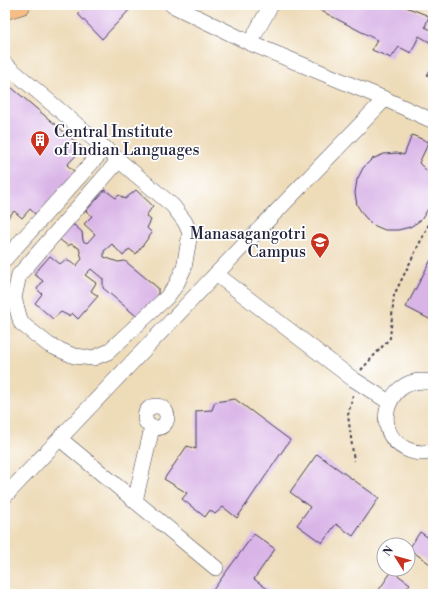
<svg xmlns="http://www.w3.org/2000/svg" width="438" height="599" font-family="'Libre Bodoni',serif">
	<rect width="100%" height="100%" fill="#fff"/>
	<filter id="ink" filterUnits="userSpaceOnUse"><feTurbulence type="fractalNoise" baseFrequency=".025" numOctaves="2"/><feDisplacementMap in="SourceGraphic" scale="8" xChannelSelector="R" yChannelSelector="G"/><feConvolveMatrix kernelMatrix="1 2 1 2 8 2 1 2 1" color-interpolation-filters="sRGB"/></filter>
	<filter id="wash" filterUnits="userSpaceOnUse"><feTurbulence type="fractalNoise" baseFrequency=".012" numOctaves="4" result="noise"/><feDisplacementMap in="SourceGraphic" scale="16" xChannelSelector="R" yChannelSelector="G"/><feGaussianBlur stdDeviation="0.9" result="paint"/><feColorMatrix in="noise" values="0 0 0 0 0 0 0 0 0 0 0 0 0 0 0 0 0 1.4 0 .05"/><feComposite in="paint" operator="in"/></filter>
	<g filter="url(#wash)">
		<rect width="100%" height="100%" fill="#eedcb9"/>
		<g id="blocks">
			<g fill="#d9b4e7">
				<path d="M87,5H134L102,39L78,14Z"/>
				<path d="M310,5H401L429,16L425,27L433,31V44L419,36L411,53L399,47L391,58L372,50L377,40Z"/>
				<path d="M433,66V78L427,75Z"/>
				<path d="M5,82L83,148L67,165L75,172L37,216L30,209L22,218L14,211L5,221Z"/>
				<path d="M412,135L429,142L419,163L428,172L433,185L432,197L428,209L421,220L410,227L398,230H385L373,225L364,216L357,205L355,193L357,180L363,168L372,159L384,154L397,153L404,155Z"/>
				<path d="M105,190L116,198L119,195L125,199L136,190L153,206L146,216L151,220L147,228L152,233L136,254L129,249L123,256L112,244L104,251V257L118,262L125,261L158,288V297L145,313L135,315L103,288V279L91,269L85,275L96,283L91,291L98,296L78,319L72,313L69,316L61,312L53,319L35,303L42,294L37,289L43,281L34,274L50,256L60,264L66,259L76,266L82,259L79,248L71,244L68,246L59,239L66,226L74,225L82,232L83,241L87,243L95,234L84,224L92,216L86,211Z"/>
				<path d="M433,256V321L406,307Z"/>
				<path d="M235,399L290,440L237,518L223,507L215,514L210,510L205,517L182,499L187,493L164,479L187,446L196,449V411L212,410L215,402Z"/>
				<path d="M317,454L379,498L353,536L336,524L322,543L297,525L310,507L290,492Z"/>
				<path d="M420,532L433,541V566L409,549Z"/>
				<path d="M254,534L275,549L254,579L274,594H210Z"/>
				<path d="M392,571L410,584L402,594H376Z"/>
			</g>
		</g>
	</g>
	<g filter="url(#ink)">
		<use href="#blocks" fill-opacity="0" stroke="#413e4e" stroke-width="1"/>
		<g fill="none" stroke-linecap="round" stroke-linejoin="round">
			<defs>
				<g id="minor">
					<path d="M172,5L250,43L385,99L433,121"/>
					<path d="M250,43L271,5"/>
					<path d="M5,64L173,206L185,222L190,233L184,268L176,285L167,297L108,352L93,358L74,356L49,345L21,323L14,298L19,275L119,160"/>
					<path d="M385,99L216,274L353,379L389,402"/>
					<path d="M5,259L105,148"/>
					<path d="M433,383C391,370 367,430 406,449C414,453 424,454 433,451"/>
					<circle cx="156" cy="417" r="11"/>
					<path d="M60,439L216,568"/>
					<path d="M5,496L216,274"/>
					<path d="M135,501L152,428"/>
				</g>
				<path id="major" d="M5,10L21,5"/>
			</defs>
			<use href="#minor" stroke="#413e4e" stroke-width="16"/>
			<use href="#major" stroke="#413e4e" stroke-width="20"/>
			<g stroke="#413e4e" stroke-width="2" stroke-dasharray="3 3" stroke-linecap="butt">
				<path d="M361,370L390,338L394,295L433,216"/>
				<path d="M353,395L348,415L354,461"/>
			</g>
			<use href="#minor" stroke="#fff" stroke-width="15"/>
			<use href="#major" stroke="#f6be86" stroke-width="19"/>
		</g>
	</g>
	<defs>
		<symbol id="building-pin" viewBox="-11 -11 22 30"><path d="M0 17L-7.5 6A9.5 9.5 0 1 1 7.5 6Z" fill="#c8321e" stroke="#fff"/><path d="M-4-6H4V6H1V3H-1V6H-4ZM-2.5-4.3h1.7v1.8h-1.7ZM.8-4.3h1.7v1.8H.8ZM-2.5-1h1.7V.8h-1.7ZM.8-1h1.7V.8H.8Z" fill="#fff"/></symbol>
		<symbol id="university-pin" viewBox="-11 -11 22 30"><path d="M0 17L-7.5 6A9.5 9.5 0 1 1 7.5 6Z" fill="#c8321e" stroke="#fff"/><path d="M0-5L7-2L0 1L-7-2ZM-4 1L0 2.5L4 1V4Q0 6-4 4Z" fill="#fff"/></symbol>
	</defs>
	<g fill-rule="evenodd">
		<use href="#building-pin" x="29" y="129" width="22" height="30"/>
		<use href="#university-pin" x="309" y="231" width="22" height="30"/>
	</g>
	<g text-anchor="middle" stroke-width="3.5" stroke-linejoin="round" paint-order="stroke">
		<g font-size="16" fill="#22223b" stroke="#fff" text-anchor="start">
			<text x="54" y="137">Central Institute<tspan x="54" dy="18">of Indian Languages</tspan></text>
			<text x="306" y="239" text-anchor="end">Manasagangotri<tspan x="306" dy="18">Campus</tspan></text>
		</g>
	</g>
	<rect width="438" height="599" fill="none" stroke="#fff" stroke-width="20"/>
	<g transform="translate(396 557) rotate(307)"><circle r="19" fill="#ffffff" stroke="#a7a7b1"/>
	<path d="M0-3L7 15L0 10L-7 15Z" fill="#c8321e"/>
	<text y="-6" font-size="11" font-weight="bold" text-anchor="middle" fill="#22223b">N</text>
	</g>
</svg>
